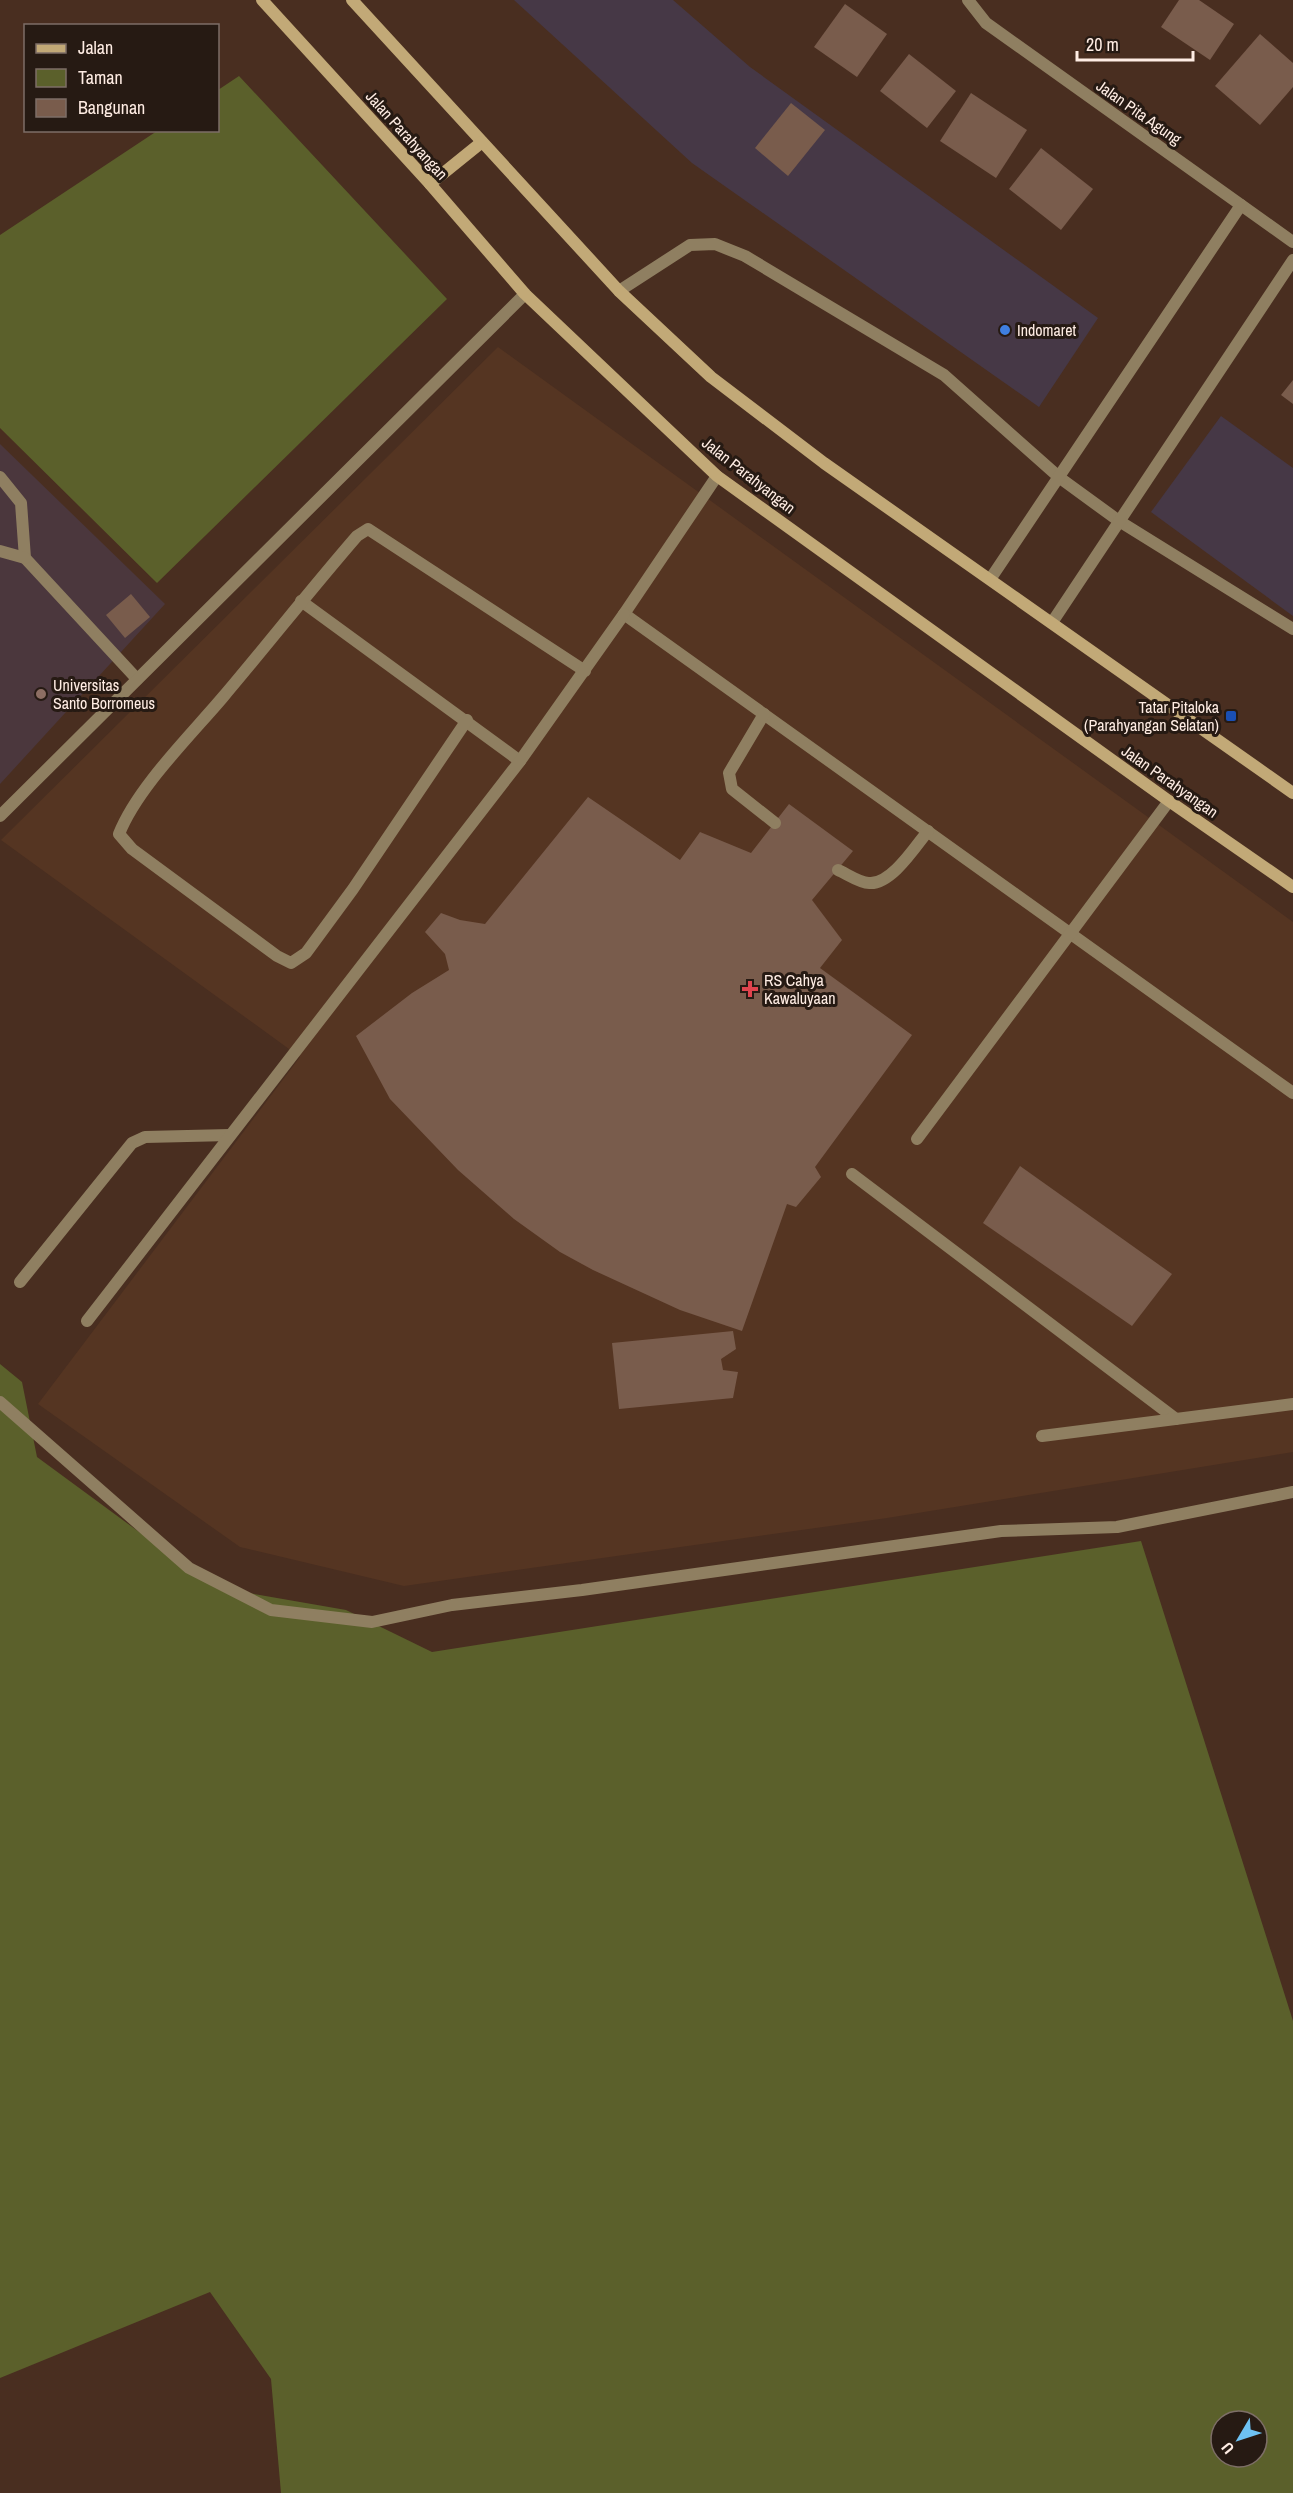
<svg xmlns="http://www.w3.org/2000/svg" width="1293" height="2493" font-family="'Archivo Narrow',sans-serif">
	<rect width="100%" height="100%" fill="#492e20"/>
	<g fill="#463846">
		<path d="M514,0H673L750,67L1098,318L1039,407L692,163Z"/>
		<path d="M1221,416L1293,468V616L1151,512Z"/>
	</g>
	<path fill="#553522" d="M498,347L1293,922V1452L887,1518L404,1586L240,1547L38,1404L300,1057L1,840Z"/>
	<path fill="#4b373d" d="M0,444L165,604L0,784Z"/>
	<g fill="#5b602b" fill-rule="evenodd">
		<path d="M239,76L447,299L157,583L0,428V235L157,131L218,130V90Z"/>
		<path d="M0,1364L22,1382L37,1457L214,1587L346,1610L432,1652L1141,1541L1293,2021V2493H281L271,2379L210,2292L0,2378ZM1221,2421H1257V2457H1221Z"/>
	</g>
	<g fill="#795c4c">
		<path d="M1179,0H1199L1234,24L1210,60L1161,27Z"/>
		<path d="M845,4L887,34L857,77L814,47Z"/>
		<path d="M1260,34L1293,63V87L1260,125L1215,86Z"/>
		<path d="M909,54L956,91L927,128L880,91Z"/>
		<path d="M971,93L1027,130L996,178L940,141Z"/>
		<path d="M791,103L825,130L788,176L755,148Z"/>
		<path d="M1041,148L1093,189L1061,230L1009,189Z"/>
		<path d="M1293,380V404L1281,395Z"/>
		<path d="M131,594L150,617L125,638L106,615Z"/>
		<path d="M588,797L680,860L700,832L751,853L789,804L853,851L812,900L842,940L820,968L912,1035L815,1167L821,1177L796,1207L787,1204L742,1331L680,1310L593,1270L560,1252L514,1219L458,1170L390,1099L356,1036L412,993L449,970L445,954L425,932L441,913L460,920L485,924Z"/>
		<path d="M1020,1166L1172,1274L1132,1326L983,1223Z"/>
		<path d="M733,1331L736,1349L721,1359L723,1370L738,1372L733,1398L619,1409L612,1343Z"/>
	</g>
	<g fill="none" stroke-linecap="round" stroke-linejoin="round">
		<g stroke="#8f7f61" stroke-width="12">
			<path d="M717,476L624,614L1293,1093"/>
			<path d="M0,477L21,503L25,558L137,679"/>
			<path d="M0,551L25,558"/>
			<path d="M301,601L520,761"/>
			<path d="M764,714L729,773L732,789L775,823"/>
			<path d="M467,720L353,889L306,953L291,963L277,956L132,849L119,834C137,788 190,736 223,697C268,644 311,589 357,536L368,529L585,671"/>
			<path d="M0,816L525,294"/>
			<path d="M838,870C847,874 860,883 869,883C891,885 915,847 928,831"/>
			<path d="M917,1139L1169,801"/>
			<path d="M852,1174L1176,1419"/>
			<path d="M20,1282L132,1143L145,1137L230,1135"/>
			<path d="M87,1321L520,761L624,614"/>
			<path d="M1042,1436L1293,1404"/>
		</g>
		<g stroke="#8f7f61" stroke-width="12">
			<path d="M968,0L986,23L1293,242"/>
			<path d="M619,291L690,245L715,244L745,256L944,375L1060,478L1119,521L1293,629"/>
			<path d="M991,578L1241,205"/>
			<path d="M1053,621L1293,260"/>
			<path d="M0,1402L189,1568L271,1610L372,1622L452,1605L582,1590L1001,1531L1117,1527L1293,1492"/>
		</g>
		<g stroke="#c2a977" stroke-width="12">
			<path d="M262,0L430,184L525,294L717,476L1169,801L1293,887"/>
			<path d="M352,0L619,291L711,377L824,463L1293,793"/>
			<path d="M430,184L482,142"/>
		</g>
	</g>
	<circle fill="#3f7fe0" stroke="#261a13" stroke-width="2" cx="1005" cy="330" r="6"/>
	<circle fill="#8d6e63" stroke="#261a13" stroke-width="2" cx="41" cy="694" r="6"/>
	<rect fill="#1a4fb4" stroke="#261a13" stroke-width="2" x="1225" y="710" width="12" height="12" rx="3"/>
	<path fill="#e0444e" stroke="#261a13" stroke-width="2" d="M747 980h6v6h6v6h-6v6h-6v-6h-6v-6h6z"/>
	<g text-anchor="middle" stroke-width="6" stroke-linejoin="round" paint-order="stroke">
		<g font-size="16" fill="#ffede4" stroke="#261a13">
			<text transform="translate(1139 112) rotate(35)" y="6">Jalan Pita Agung</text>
			<text transform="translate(407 135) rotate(48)" y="6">Jalan Parahyangan</text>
			<text transform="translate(749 475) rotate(38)" y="6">Jalan Parahyangan</text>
			<text transform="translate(1170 781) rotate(35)" y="6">Jalan Parahyangan</text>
		</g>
		<g font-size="16" fill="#ffede4" stroke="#261a13" text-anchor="start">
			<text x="1017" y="336">Indomaret</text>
			<text x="53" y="691">Universitas<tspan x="53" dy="18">Santo Borromeus</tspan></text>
			<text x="1219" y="713" text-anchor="end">Tatar Pitaloka<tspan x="1219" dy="18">(Parahyangan Selatan)</tspan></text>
			<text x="764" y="986">RS Cahya<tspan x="764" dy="18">Kawaluyaan</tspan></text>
		</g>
	</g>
	<rect x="24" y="24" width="195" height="108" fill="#261a13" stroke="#7d6e67" stroke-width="1.5"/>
	<rect x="36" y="44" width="30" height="9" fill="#c2a977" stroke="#7d6e67" stroke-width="1.5"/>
	<text x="78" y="54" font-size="18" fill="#ffede4">Jalan</text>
	<rect x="36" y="69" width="30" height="18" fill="#5b602b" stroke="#7d6e67" stroke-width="1.5"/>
	<text x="78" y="84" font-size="18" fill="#ffede4">Taman</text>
	<rect x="36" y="99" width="30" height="18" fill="#795c4c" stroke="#7d6e67" stroke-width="1.5"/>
	<text x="78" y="114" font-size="18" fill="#ffede4">Bangunan</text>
	<g transform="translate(1239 2439) rotate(231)"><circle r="28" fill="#261a13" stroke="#7d6e67" stroke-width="1.5"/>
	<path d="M0-4.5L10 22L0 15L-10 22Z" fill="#6ec2f3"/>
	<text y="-9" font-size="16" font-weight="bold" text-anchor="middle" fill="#ffede4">U</text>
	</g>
	<path d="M1077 51v9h116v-9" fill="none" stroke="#ffede4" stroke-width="3"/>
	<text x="1086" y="51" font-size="18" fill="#ffede4" stroke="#261a13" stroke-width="4.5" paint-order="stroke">20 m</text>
</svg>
